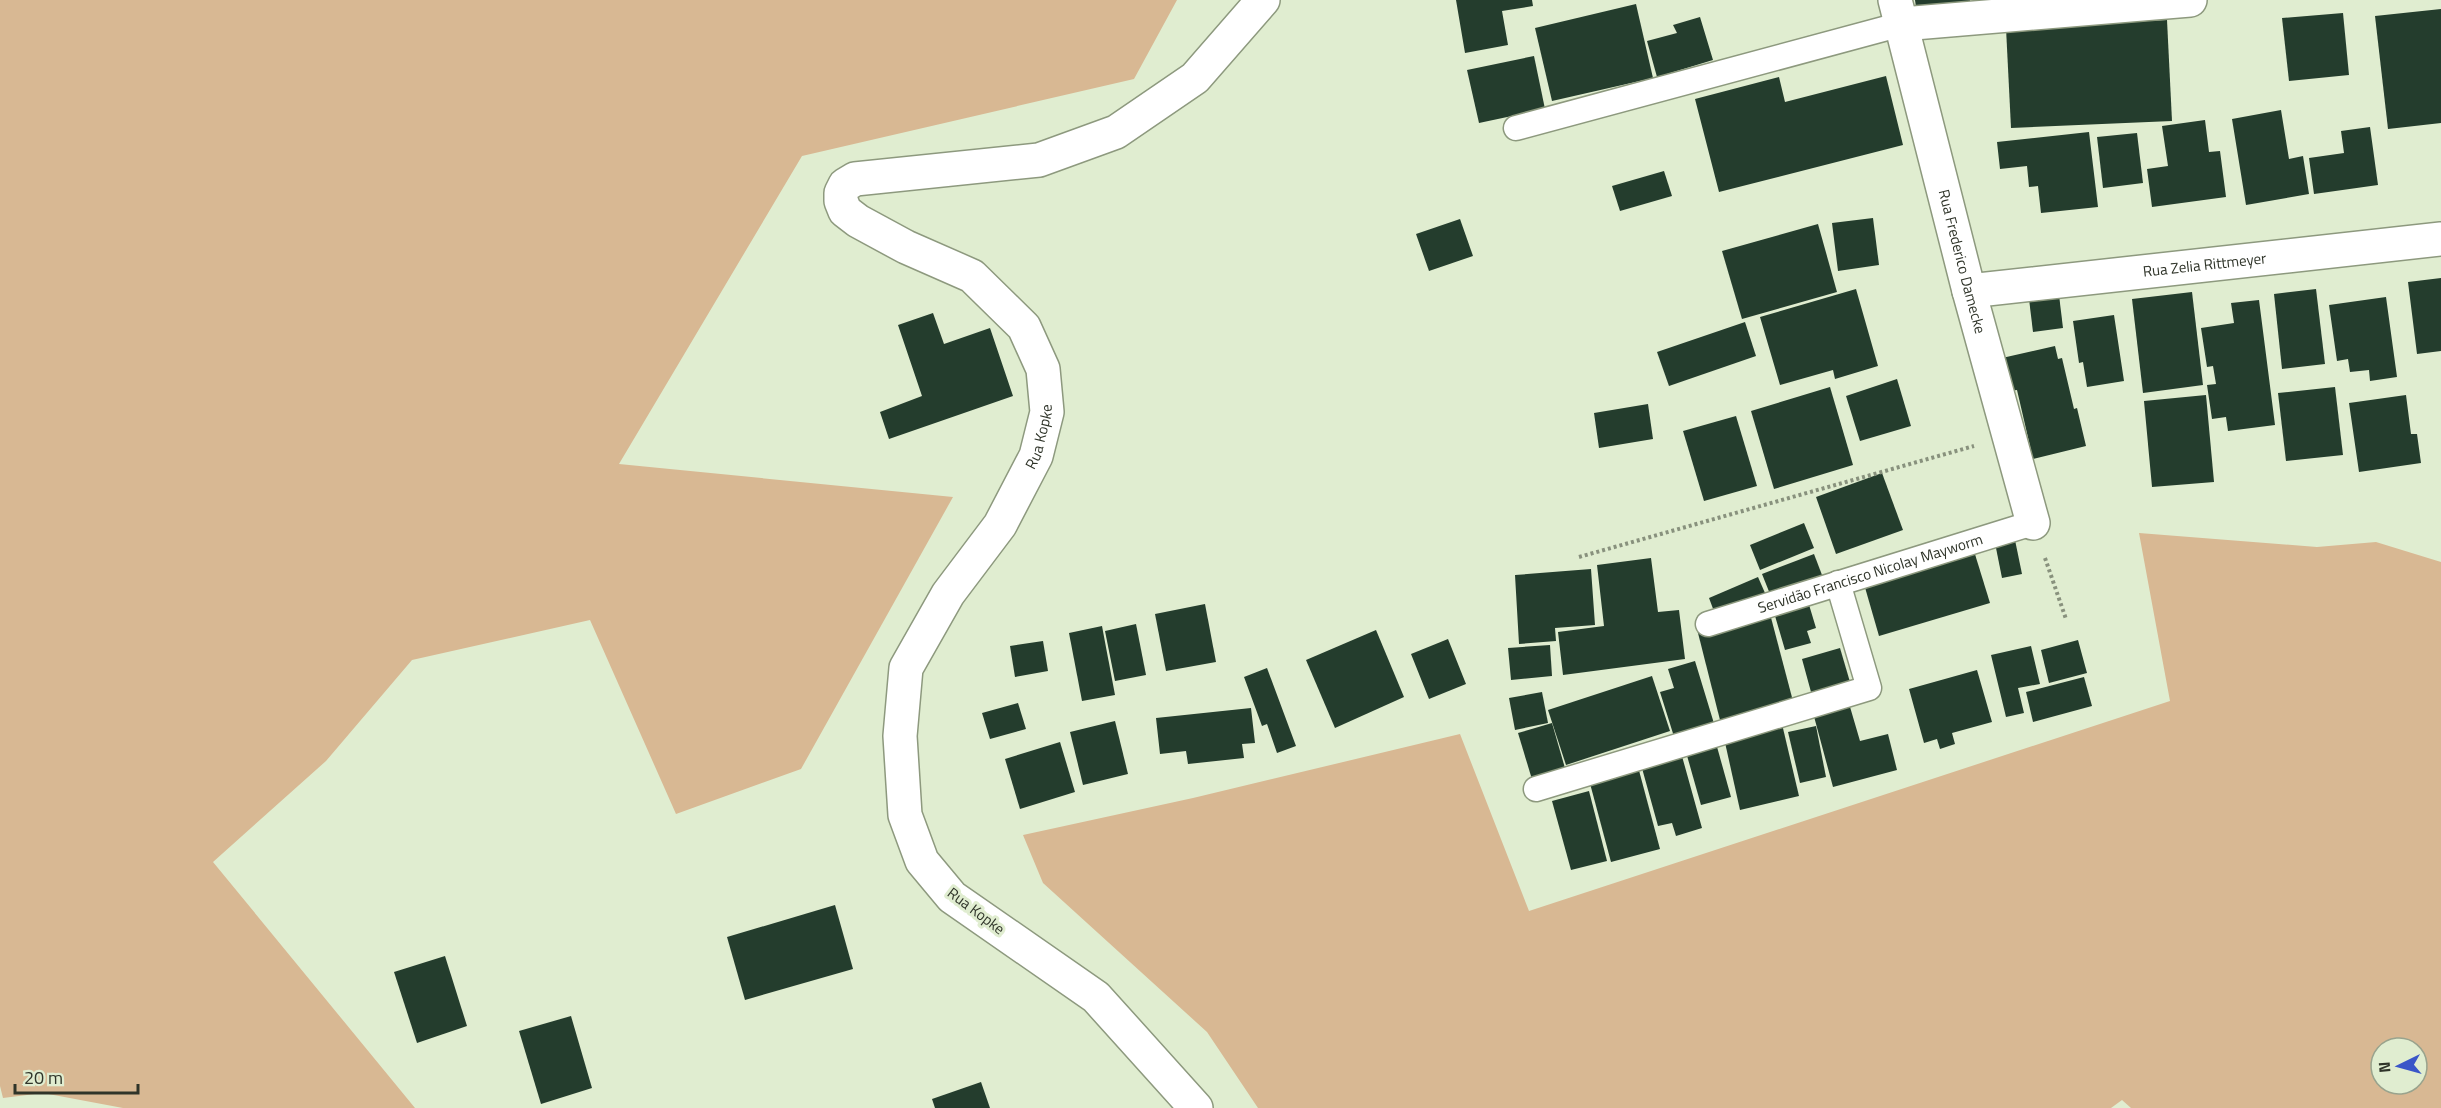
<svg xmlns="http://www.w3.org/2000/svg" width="2441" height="1108" font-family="'Titillium Web',sans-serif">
	<rect width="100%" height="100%" fill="#e0edd0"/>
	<g fill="#d8b893" fill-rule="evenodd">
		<path d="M0,0H1177L1134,79L802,156L619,464L953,497L801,769L676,814L590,620L412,660L326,761L213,862L415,1108H123L43,1093L3,1098L0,1086Z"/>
		<path d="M2139,533L2317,547L2376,542L2441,562V1108H2131L2122,1100L2111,1108H1258L1207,1032L1043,883L1023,835L1193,798L1460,734L1529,911L2170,701ZM2381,1048H2417V1084H2381Z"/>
	</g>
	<g fill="#243d2d">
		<path d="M1456,0H1532L1533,6L1502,11L1508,45L1465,53Z"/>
		<path d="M1915,0H1970V2L1916,7Z"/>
		<path d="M1636,4L1653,78L1552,101L1535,28Z"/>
		<path d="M2441,9V123L2388,129L2375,16Z"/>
		<path d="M2343,13L2349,75L2289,81L2282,18Z"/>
		<path d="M1700,17L1713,60L1657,77L1647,41L1677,33L1673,25Z"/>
		<path d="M2167,20L2172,121L2011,128L2006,28Z"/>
		<path d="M1534,56L1545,109L1479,123L1467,70Z"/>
		<path d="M1886,76L1903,145L1719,192L1695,99L1779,77L1785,102Z"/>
		<path d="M2281,110L2289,159L2303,156L2309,194L2246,205L2232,119Z"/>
		<path d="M2205,120L2209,152L2220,151L2226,197L2152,207L2147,169L2168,166L2162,126Z"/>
		<path d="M2370,127L2378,185L2314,194L2309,158L2344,153L2341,131Z"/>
		<path d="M2089,132L2098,207L2041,213L2038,186L2029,187L2027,166L2000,169L1997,142Z"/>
		<path d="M2137,133L2143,183L2103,188L2097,137Z"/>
		<path d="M1664,171L1672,196L1620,211L1612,186Z"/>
		<path d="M1873,218L1879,265L1838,271L1832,223Z"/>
		<path d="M1460,219L1473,256L1429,271L1416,234Z"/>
		<path d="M1818,224L1837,292L1742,319L1722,251Z"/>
		<path d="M2441,278V351L2417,354L2408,282Z"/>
		<path d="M1856,289L1878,366L1835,379L1833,370L1780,385L1760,317Z"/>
		<path d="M2316,289L2325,364L2282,369L2274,294Z"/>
		<path d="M2192,292L2203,385L2143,393L2132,299Z"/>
		<path d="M2059,295L2063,328L2033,332L2029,299Z"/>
		<path d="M2386,297L2397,377L2370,381L2369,370L2350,372L2348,359L2337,361L2329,305Z"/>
		<path d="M2259,300L2275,425L2228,431L2226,417L2212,419L2207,385L2216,384L2213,366L2207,367L2201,328L2234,323L2231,303Z"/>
		<path d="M933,313L944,344L990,328L1013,396L889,439L880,412L922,396L898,325Z"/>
		<path d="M2114,315L2124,381L2087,387L2083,362L2079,363L2073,321Z"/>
		<path d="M1745,322L1756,356L1669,386L1657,352Z"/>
		<path d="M2055,346L2058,359L2062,358L2074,409L2077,408L2086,446L2033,459L2017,390L2010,391L2002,358Z"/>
		<path d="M1897,379L1911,426L1860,441L1846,396Z"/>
		<path d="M1830,387L1853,465L1774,489L1751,411Z"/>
		<path d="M2335,387L2343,455L2286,461L2278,393Z"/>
		<path d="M2206,395L2214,482L2152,487L2144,401Z"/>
		<path d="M2406,395L2411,434H2417L2421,463L2359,472L2349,403Z"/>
		<path d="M1648,404L1653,439L1599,448L1594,413Z"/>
		<path d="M1736,416L1757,486L1704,501L1683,431Z"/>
		<path d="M1882,473L1903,530L1836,554L1816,497Z"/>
		<path d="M1804,523L1814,548L1760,570L1750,545Z"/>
		<path d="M2015,540L2022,574L2002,578L1995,543Z"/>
		<path d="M1974,551L1990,603L1879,636L1864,584Z"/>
		<path d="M1814,554L1822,575L1770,594L1762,574Z"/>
		<path d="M1651,558L1658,612L1679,610L1685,659L1563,675L1558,632L1604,626L1597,565Z"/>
		<path d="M1591,569L1595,625L1555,628L1556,641L1519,644L1515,575Z"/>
		<path d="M1758,577L1765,593L1715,614L1709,598Z"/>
		<path d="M1807,598L1816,628L1807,631L1811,643L1785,650L1773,609Z"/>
		<path d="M1205,604L1216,662L1166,671L1155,614Z"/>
		<path d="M1769,610L1794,705L1721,724L1697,629Z"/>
		<path d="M1136,624L1146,675L1115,681L1105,631Z"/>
		<path d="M1102,626L1115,695L1082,701L1069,633Z"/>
		<path d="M1376,630L1404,697L1335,728L1306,660Z"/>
		<path d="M1448,639L1466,684L1429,699L1411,654Z"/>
		<path d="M2078,640L2087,673L2049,683L2041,650Z"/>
		<path d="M1043,641L1048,671L1015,677L1010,646Z"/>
		<path d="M1550,645L1552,676L1511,680L1508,648Z"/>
		<path d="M2031,646L2040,684L2018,688L2024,713L2006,717L1991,655Z"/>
		<path d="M1840,648L1850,682L1811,692L1802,659Z"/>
		<path d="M1695,661L1716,730L1676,743L1660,692L1674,688L1668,669Z"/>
		<path d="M1267,668L1296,746L1277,753L1267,724L1262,726L1244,677Z"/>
		<path d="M1977,670L1992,722L1952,733L1955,744L1940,749L1937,739L1924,743L1909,689Z"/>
		<path d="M1652,676L1670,731L1566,765L1548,710Z"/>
		<path d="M2084,677L2092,706L2033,722L2026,692Z"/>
		<path d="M1542,692L1548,723L1515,730L1509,698Z"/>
		<path d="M1848,700L1860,741L1888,734L1897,770L1833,787L1812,709Z"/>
		<path d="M1018,703L1026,729L990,739L982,713Z"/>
		<path d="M1251,708L1255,743L1242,744L1244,758L1188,764L1186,751L1160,754L1156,718Z"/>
		<path d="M1115,721L1128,774L1083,785L1070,732Z"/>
		<path d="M1552,723L1567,775L1534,786L1518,733Z"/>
		<path d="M1782,724L1799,796L1740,810L1724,738Z"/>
		<path d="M1816,726L1826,777L1800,783L1788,732Z"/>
		<path d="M1714,736L1731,797L1701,805L1684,745Z"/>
		<path d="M1060,742L1075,792L1020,809L1005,759Z"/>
		<path d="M1680,749L1702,828L1676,836L1672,823L1658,826L1640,761Z"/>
		<path d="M1637,763L1660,849L1611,862L1588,776Z"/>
		<path d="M1589,791L1607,861L1571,870L1552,801Z"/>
		<path d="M835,905L853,969L745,1000L727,937Z"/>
		<path d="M445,956L467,1026L417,1043L394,972Z"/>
		<path d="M571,1016L592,1088L541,1104L519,1031Z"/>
		<path d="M981,1082L990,1108H935L932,1099Z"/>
	</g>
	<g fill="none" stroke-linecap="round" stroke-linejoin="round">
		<defs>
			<g id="service">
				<path d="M1516,128L1902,24"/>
				<path id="s1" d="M1708,624L2033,523"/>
				<path d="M1536,789L1869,688L1838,583"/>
			</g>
			<g id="minor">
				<path id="s2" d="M1895,0L1969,291L2033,523"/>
				<path d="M1902,24L2190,0"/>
				<path id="s3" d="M1969,291L2441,239"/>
				<path id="s4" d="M1196,1108L1096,997L952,897L922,861L905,815L900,736L906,668L948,594L1000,525L1036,456L1047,412L1043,369L1024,327L972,276L906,247L858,221L845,211L841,201V193L845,185L855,179L1039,160L1116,132L1195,78L1263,0"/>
			</g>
		</defs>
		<use href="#service" stroke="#8d997e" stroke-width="27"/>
		<use href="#minor" stroke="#8d997e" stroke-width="36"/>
		<g stroke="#88917d" stroke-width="4" stroke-dasharray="3 3" stroke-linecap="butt">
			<path d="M1579,557L1974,446"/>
			<path d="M2045,558L2066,619"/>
		</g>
		<use href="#service" stroke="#fff" stroke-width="24"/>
		<use href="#minor" stroke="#fff" stroke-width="33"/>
	</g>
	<g text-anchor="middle" stroke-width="6" stroke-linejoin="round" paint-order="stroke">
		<g font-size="15" fill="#2f3429" stroke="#e0edd0">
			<text dy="5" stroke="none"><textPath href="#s2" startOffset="270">Rua Frederico Damecke</textPath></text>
			<text dy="5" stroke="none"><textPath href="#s3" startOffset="237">Rua Zelia Rittmeyer</textPath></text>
			<text dy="5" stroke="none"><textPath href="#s4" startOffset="837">Rua Kopke</textPath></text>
			<text dy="5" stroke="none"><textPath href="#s1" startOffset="170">Servidão Francisco Nicolay Mayworm</textPath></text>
			<text transform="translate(976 911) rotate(37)" y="5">Rua Kopke</text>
		</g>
	</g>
	<g transform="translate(2399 1066) rotate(265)"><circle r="28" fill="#e0edd0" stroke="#99a38d" stroke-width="1.5"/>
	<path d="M0-4.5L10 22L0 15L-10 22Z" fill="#3a56c8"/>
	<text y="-9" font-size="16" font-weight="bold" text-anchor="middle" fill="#2f3429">N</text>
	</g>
	<path d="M15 1084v9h123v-9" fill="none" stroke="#2f3429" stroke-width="3"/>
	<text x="24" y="1084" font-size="18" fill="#2f3429" stroke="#e0edd0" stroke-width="4.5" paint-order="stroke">20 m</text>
</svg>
